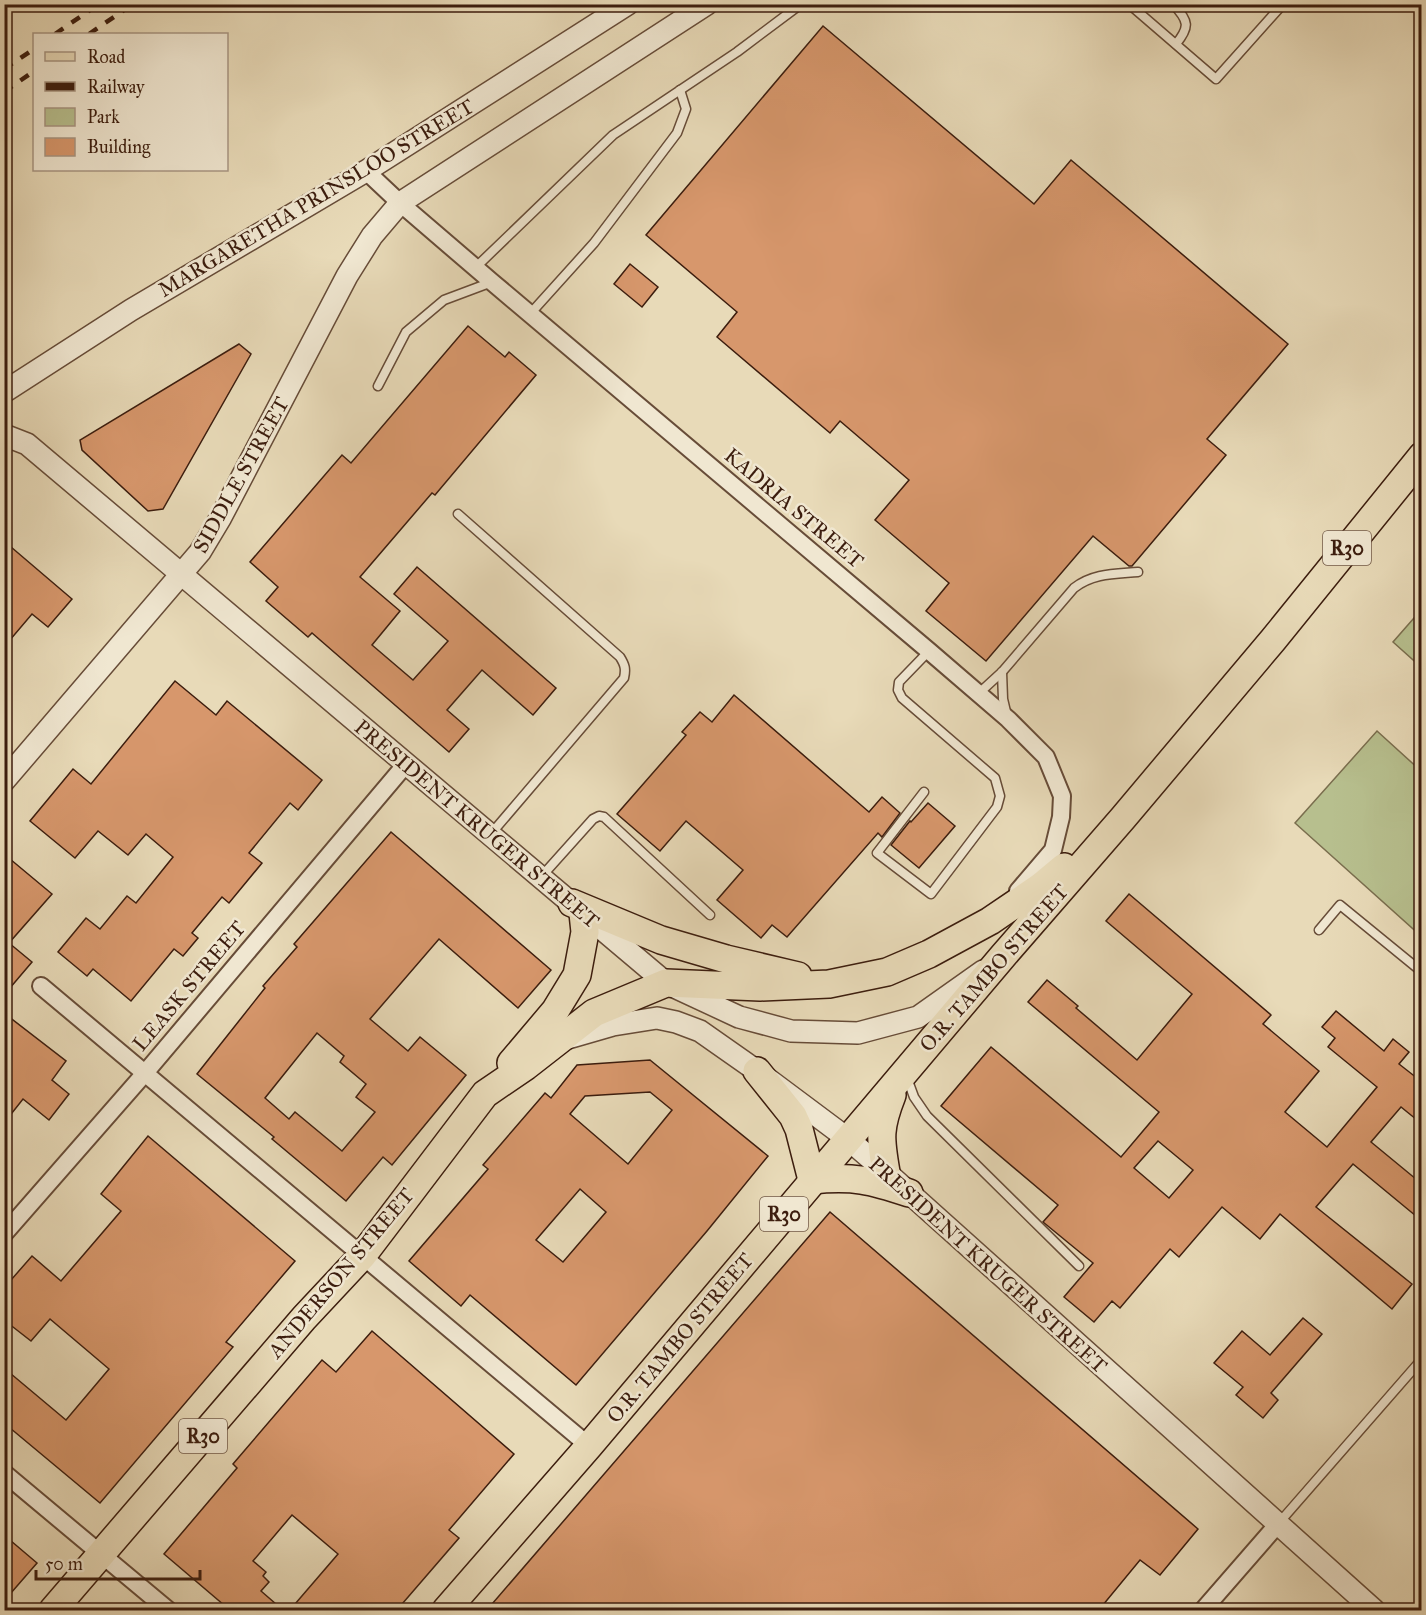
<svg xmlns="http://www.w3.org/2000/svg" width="1426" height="1615" font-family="'IM FELL Great Primer',serif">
	<rect width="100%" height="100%" fill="#e8dab8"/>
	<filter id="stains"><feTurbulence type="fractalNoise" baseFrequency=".00333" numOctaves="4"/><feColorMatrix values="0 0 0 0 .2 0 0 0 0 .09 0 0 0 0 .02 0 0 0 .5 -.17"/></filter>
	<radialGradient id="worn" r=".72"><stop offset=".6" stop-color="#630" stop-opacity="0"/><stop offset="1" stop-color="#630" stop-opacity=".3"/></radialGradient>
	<g fill="#b7bf8e" stroke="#7a6e4e" stroke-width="1.5">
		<path d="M1421,610V667L1393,642Z"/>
		<path d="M1377,731L1421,771V936L1295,823Z"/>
	</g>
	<g fill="#d7976c" stroke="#3c1d0e" stroke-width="1.5" fill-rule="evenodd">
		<path d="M823,26L1034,204L1071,160L1288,344L1207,439L1226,455L1132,566H1129L1093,536L986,661L926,611L949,583L875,520L909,480L840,421L830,433L717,337L737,312L646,235Z"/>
		<path d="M630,264L658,287L642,307L614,284Z"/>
		<path d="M468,326L505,357L509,352L536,375L435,495L432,493L360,577L400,611L372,645L413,680L448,641L394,594L417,567L556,688L533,715L482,670L447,710L469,729L449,752L312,633L308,637L266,601L278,587L250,562L342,455L351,463Z"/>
		<path d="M239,344L251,354L163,509L148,511L82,450L80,440Z"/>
		<path d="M4,541L72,599L48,627L32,614L4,647Z"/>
		<path d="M175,681L216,715L227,701L322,780L298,810L290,803L249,853L262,863L229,903L222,897L192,933L198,938L183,956L174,949L131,1001L93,969L87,976L58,952L86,918L100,929L127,896L136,903L173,857L146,834L128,855L98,831L75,858L30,821L73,769L91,784Z"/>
		<path d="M734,695L869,812L882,797L900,813L882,837L878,833L787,937L772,925L761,938L717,900L743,870L686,821L660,851L617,814L686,735L682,732L700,712L712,722Z"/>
		<path d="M928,803L955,826L919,868L891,845L910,821L911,822Z"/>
		<path d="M391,832L551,970L518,1008L439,939L370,1019L408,1051L420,1037L466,1075L392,1165L383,1157L346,1201L272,1139L274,1137L197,1074L265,988L263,986L297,947L294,944ZM317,1033L344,1056L340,1062L366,1084L356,1097L375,1112L342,1151L295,1112L289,1119L265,1098Z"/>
		<path d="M4,854L52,894L9,943L32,962L4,995Z"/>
		<path d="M1129,894L1271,1015L1263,1024L1319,1071L1285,1112L1327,1147L1377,1087L1328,1047L1335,1038L1322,1027L1336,1011L1384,1051L1393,1039L1409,1052L1399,1064L1422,1082V1124L1401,1107L1371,1142L1422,1184V1221L1353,1164L1316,1207L1412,1284L1392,1309L1280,1214L1260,1239L1222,1207L1179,1257L1170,1249L1120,1308L1112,1301L1094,1322L1064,1297L1093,1263L1043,1222L1058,1205L941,1106L991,1047L1121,1157L1159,1112L1028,1002L1047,980L1078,1006L1076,1008L1137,1060L1192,994L1106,921ZM1158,1141L1193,1170L1169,1198L1134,1168Z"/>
		<path d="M4,1013L66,1061L52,1080L69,1094L49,1120L23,1099L4,1123Z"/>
		<path d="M650,1060L768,1156L707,1231L576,1385L470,1295L461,1306L409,1261L488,1169L483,1165L545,1093L551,1098L577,1065ZM650,1092L672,1110L628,1164L570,1114L585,1096ZM580,1189L606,1212L563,1262L536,1240Z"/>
		<path d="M148,1136L295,1261L226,1342L233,1347L100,1503L4,1423V1368L66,1420L109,1369L50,1319L31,1341L4,1320V1288L32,1256L61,1281L121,1211L101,1194Z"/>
		<path d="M830,1212L1198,1529L1160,1575L1140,1560L1098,1611H486Z"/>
		<path d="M1303,1318L1322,1334L1271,1393L1278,1400L1263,1418L1236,1395L1243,1387L1214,1363L1242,1331L1270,1355Z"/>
		<path d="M372,1331L514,1454L449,1530L459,1538L396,1611H289L338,1554L292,1515L253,1561L266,1572L263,1576L269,1582L261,1591L284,1611H231L164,1554L237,1468L233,1464L322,1360L336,1372Z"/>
		<path d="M4,1535L37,1563L4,1601Z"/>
	</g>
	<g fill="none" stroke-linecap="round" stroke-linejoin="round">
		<defs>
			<g id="service">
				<path d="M1129,4L1216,79L1283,4"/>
				<path d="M1173,4C1189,21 1190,27 1176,44"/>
				<path d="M475,268L613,135L737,52L801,4"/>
				<path d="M530,314L594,243L677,133L686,109L680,90"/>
				<path d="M378,386L406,332L444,300L492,282"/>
				<path d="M458,514L620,657C625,665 626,669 624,678L490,835"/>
				<path d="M1002,672L1003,699L1007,716"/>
				<path d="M978,694L1002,672L1074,588C1093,573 1115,574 1138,572"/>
				<path d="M924,792L877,853L931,894L997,807L1000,796L995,778L902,698L898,690L899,682L929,651"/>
				<path d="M541,877L593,819L599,816L604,817L710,915"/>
				<path d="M1319,930L1340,905L1422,972"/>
				<path d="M907,1078L914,1097L927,1116L1079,1266"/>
				<path d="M1278,1524L1422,1359"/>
			</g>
			<g id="minor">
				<path d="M366,171L400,203L492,282L929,651L1008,719L1046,757L1062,796L1061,817L1053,850L1018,891"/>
				<path d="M41,986L589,1446"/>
				<path d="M4,1234L145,1073L406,764"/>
				<path d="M4,1473L168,1610"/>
				<path d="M1203,1610L1277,1525"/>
			</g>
			<g id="tertiary">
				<path d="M4,392L131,310L366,171L628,4"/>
				<path d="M4,435L27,444L666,983L739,1017L791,1031L858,1033L918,1017L983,971"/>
				<path d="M4,781L200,552L221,517L347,276L372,236L400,203L707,4"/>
				<path d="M568,1038L613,1025L657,1018L676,1022L700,1031L757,1071L848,1139L886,1172L1374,1610"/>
			</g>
			<g id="primary">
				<path d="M572,903L661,940L726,959L798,976"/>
				<path d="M511,1063L555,1011L577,975L585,932L583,913"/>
				<path d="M757,1071L793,1116L799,1129L812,1180C854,1176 870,1180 909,1193"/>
				<path d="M886,1172C880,1138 879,1128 892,1095"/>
				<path d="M53,1610L304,1318L362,1256L485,1094L526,1066L594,1013L666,983L760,987L829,984L887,972L929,954L990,921L1040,887L1064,867"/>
				<path d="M446,1610L589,1446L1003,956L1123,818L1273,640L1422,456"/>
			</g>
		</defs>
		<use href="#service" stroke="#674c38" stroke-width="11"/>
		<use href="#minor" stroke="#674c38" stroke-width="20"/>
		<use href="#tertiary" stroke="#674c38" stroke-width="24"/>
		<use href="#primary" stroke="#3c1d0e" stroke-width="30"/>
		<use href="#service" stroke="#f0e7d1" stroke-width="8"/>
		<use href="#minor" stroke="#f0e7d1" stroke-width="16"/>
		<use href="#tertiary" stroke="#f0e7d1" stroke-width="21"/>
		<use href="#primary" stroke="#e8dab8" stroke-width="27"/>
		<g stroke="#3c1d0e" stroke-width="4.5" stroke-dasharray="10 10" stroke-linecap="butt">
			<path d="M55,34L99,4"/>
			<path d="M89,34L133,4"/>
			<path d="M4,69L34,49"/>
			<path d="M4,92L34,71"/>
		</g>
	</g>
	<g text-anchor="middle" stroke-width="5" stroke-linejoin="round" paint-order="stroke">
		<g fill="#f0e7d1" stroke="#725a48" stroke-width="1.5">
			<rect x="1323" y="531" width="48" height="34" rx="4.5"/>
			<rect x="760" y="1197" width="48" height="34" rx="4.5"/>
			<rect x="179" y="1419" width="48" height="34" rx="4.5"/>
		</g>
		<g font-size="20" font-weight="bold" fill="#3c1d0e">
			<text x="1347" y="555">R30</text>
			<text x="784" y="1221">R30</text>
			<text x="203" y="1443">R30</text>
		</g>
		<g font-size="21" fill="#3c1d0e" stroke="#f0e7d1">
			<text transform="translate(316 198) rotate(-31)" y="7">MARGARETHA PRINSLOO STREET</text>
			<text transform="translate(241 475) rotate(-61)" y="7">SIDDLE STREET</text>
			<text transform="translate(794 508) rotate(40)" y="7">KADRIA STREET</text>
			<text transform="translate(477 824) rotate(40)" y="7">PRESIDENT KRUGER STREET</text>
			<text transform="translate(994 968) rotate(-49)" y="7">O.R. TAMBO STREET</text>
			<text transform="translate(189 986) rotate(-50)" y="7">LEASK STREET</text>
			<text transform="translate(988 1265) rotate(42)" y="7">PRESIDENT KRUGER STREET</text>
			<text transform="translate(341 1273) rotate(-50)" y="7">ANDERSON STREET</text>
			<text transform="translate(680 1338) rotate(-50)" y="7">O.R. TAMBO STREET</text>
		</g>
	</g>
	<rect width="1426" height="1615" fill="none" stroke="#e8dab8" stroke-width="24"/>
	<rect x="6" y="6" width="1414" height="1603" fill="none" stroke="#3c1d0e" stroke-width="3"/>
	<rect x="12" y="12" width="1402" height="1591" fill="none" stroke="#3c1d0e" stroke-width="1.5"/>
	<rect x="33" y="33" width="195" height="138" fill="#f0e7d1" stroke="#a89683" stroke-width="1.5"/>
	<rect x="45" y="52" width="30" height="9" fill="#e8dab8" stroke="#a89683" stroke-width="1.5"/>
	<text x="87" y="63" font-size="18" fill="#3c1d0e">Road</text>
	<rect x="45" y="82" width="30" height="9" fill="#3c1d0e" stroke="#a89683" stroke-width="1.5"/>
	<text x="87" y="93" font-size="18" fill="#3c1d0e">Railway</text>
	<rect x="45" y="108" width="30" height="18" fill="#b7bf8e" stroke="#a89683" stroke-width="1.5"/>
	<text x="87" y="123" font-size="18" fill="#3c1d0e">Park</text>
	<rect x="45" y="138" width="30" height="18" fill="#d7976c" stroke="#a89683" stroke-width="1.5"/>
	<text x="87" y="153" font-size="18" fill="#3c1d0e">Building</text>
	<path d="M36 1570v9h164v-9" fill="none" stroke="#3c1d0e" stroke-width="3"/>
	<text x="45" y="1570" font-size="18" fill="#3c1d0e" stroke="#f0e7d1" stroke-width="4.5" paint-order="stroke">50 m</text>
	<rect width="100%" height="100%" filter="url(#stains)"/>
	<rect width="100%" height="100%" fill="url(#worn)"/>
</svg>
